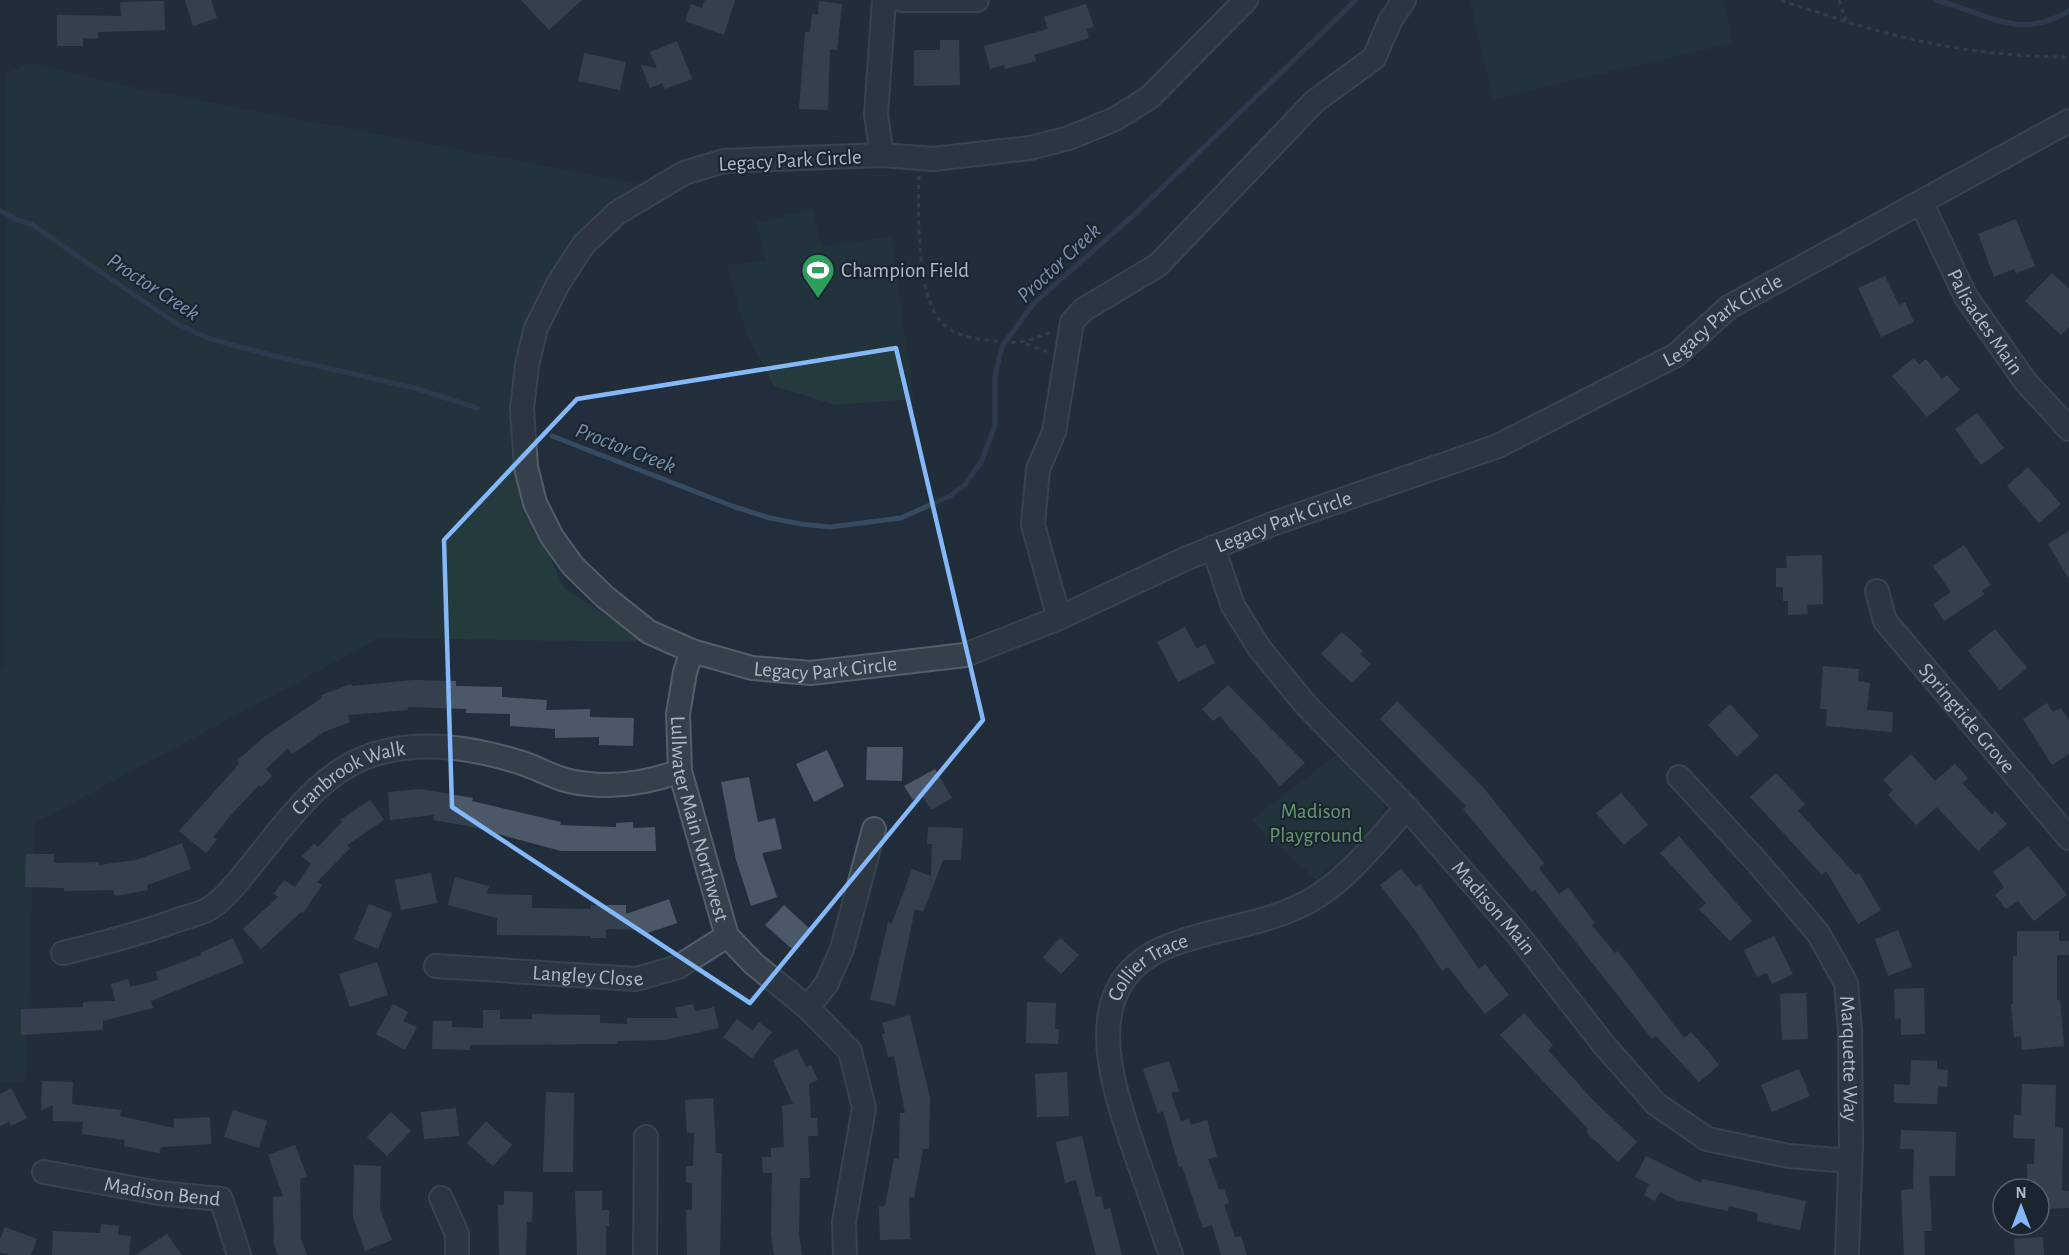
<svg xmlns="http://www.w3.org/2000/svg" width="2069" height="1255" font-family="'Alegreya Sans',sans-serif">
	<rect width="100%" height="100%" fill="#222e3b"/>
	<g fill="#243a3c">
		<path d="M1470,0H1723L1733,43L1493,99Z"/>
		<path d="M30,63L140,89L661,188L588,230L518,385L519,488L564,588L647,642L380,638L35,823L25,1083H0V671L4,670L6,74Z"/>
		<path d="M812,209L822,247L891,236L914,399L835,405L774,386L746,333L727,265L766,261L756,223Z"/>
		<path d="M1339,753L1384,801L1383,817L1316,880L1251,820Z"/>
	</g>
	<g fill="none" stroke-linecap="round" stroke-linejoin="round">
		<g stroke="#354b62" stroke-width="5">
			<path d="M1935,0C1986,12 2017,42 2069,11"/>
			<path d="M0,210L15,219L31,224L174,322L207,338L274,356L415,388L477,408"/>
			<path d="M552,436L735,507L770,518L801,524L830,527L901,518L950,496L965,485L982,460L995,425V376L1002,346L1034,303L1136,213L1356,0"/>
		</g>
	</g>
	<g fill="#4a5867">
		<path d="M185,0H211L217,18L193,26Z"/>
		<path d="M521,0H582L549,30Z"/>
		<path d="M705,0H735L724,35L685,21L691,4L702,8Z"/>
		<path d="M164,1L165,30L98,32V39L83,38V46H57V15L121,16L120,2Z"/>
		<path d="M819,1L842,4L837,50L830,49L828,110L799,109L805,32H810L812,14L818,15Z"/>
		<path d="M1086,4L1094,27L1086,29L1089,38L1034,55L1036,61L1005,69L1004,65L990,69L984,46L1048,29L1044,17Z"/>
		<path d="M940,40H959L960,85L914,86V50H940Z"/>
		<path d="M677,41L692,79L665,89L662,83L650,88L641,65L657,68L650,52Z"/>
		<path d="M584,53L626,62L620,90L578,81Z"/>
		<path d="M2016,219L2035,266L2016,273L2014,269L1994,277L1978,234Z"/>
		<path d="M2052,273L2069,289V327L2061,335L2025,301Z"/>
		<path d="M1885,276L1899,305L1905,302L1914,322L1881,337L1858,288Z"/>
		<path d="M1914,358L1919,365L1926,359L1942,379L1947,375L1960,390L1927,417L1892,376Z"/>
		<path d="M1977,413L2004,448L1981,465L1955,429Z"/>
		<path d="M2028,467L2061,504L2039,523L2007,486Z"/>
		<path d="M2069,531V579L2048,544Z"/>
		<path d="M1964,545L1991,585L1982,591L1985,594L1944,621L1933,604L1951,592L1933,566Z"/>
		<path d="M1822,555L1823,604L1807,605L1808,614L1788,615V601H1783V587H1776V568H1787L1786,556Z"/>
		<path d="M1185,627L1197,649L1205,644L1215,663L1178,682L1157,642Z"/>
		<path d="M1995,629L2027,668L2000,690L1968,651Z"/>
		<path d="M1342,632L1363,651L1360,654L1371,664L1352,683L1321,654Z"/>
		<path d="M1823,666L1859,669L1858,681L1870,683L1867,710L1893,712L1892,732L1826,726L1827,709H1820Z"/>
		<path d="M413,680L456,681V686L502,687V697L547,700L546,710L590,709V717L634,718L633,746L599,745V737L555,738V729L510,726V714L466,713V709L408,707V710L348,715L350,722L324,732L292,754L288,748L266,769L272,776L261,787L259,785L231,815L213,837L217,839L206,853L179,831L239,764L237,761L264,737L322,698L321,695L351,684L352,686Z"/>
		<path d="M1228,685L1305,763L1280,786L1220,716L1213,721L1202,709Z"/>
		<path d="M1397,701L1482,786L1544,863L1539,868L1559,894L1568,887L1595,923L1592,925L1615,953L1618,951L1684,1038L1691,1032L1708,1051L1719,1065L1699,1082L1656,1036L1652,1039L1535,890L1532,892L1463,809L1466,806L1380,719Z"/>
		<path d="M2047,703L2053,712L2061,708L2069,721V754L2052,765L2023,719Z"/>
		<path d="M1730,704L1759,736L1737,757L1708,725Z"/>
		<path d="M867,747H903L902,781L866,780Z"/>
		<path d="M827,750L844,786L814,802L796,764Z"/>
		<path d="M1911,754L1935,781L1955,764L1968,778L1962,783L1992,815L1995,811L2007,824L1978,851L1937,807L1916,825L1888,795L1893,790L1883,780Z"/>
		<path d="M935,769L952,798L931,810L922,795L913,800L904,786Z"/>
		<path d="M1776,773L1805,804L1798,811L1856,875L1859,873L1881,910L1858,924L1826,871L1822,875L1750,797Z"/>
		<path d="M749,777L758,822L775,818L782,849L762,853L777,897L751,906L736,860L721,782Z"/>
		<path d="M420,789L473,798L472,801L561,822L560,825L616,827V823L633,822V828L655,827L656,851H561L468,826L433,820L434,815L390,820L388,792Z"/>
		<path d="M1621,793L1648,825L1624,845L1596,813Z"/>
		<path d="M370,800L384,820L347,845L350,848L317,882L322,885L303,913L301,912L261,949L243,929L278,897L274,894L284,880L295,887L311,864L302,856L314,844L318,847L342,822L340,820Z"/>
		<path d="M928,827L963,828L961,860H943L923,912L915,909L895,1005L870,1000L888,922L892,923L912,869L931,876L932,844H927Z"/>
		<path d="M1679,836L1752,921L1730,941L1699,909L1706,903L1660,853Z"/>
		<path d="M182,843L191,869L147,885L148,890L115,896L113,890L64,891V888L25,887L26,854H54V863L99,862V865L136,860Z"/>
		<path d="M2028,846L2067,895L2034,921L2018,901L2006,909L1995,895L2004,887L1993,872Z"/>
		<path d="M1401,869L1416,887L1420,884L1479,969L1485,964L1509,995L1485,1014L1448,967L1442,971L1417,933L1380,885Z"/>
		<path d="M431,873L437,903L401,910L395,880Z"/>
		<path d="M455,877L489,886L487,894L532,895V908L591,909V905H626V914L669,899L677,923L642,935L640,930L606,929V938H591V936L497,935V918L448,905Z"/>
		<path d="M369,904L392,913L378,949L354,939Z"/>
		<path d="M784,905L810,929L792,949L765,925Z"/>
		<path d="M1898,930L1912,967L1888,976L1875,939Z"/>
		<path d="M2017,931H2059V941H2069V955H2057V1000H2060L2064,1046L2022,1050L2021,1036L2014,1037L2011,1004H2013V956H2017Z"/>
		<path d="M1774,936L1793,974L1772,984L1767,973L1757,977L1744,950Z"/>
		<path d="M233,938L244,963L151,1001L153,1008L103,1021V1030L21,1035V1009L83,1007V1002L115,1001L111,984L128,979L130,987L158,980L156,972L201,955L200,953Z"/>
		<path d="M1060,938L1079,955L1061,974L1043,957Z"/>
		<path d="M377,962L388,995L350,1007L339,974Z"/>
		<path d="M1924,988L1925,1034L1901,1035V1018L1895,1019L1894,989Z"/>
		<path d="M1806,993L1808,1039L1782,1040L1780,994Z"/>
		<path d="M1027,1002L1056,1003L1055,1029H1059L1058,1044L1026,1043Z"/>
		<path d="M393,1004L408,1012L403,1021L417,1027L405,1050L376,1034Z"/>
		<path d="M693,1004L695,1011L714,1007L719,1028L664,1040L618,1041L617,1044L470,1045V1050L432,1049L433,1021H452V1027L483,1028V1010H500V1019H532V1014L600,1015V1023L627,1024V1018H678L675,1008Z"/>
		<path d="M1524,1013L1553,1045L1548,1050L1591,1098L1637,1142L1618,1162L1586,1132L1588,1129L1500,1035Z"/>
		<path d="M910,1015L930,1098L929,1149H923L914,1198L909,1197L910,1239L880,1240L879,1207L885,1206L894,1158L899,1159L900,1113H905L894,1056L888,1057L882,1034L885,1033L882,1023Z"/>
		<path d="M737,1019L753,1031L759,1022L772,1032L752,1058L723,1037Z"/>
		<path d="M797,1049L806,1067L811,1065L818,1080L809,1084L811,1118H817L818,1136H808L810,1178H800L799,1235L802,1255H774L771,1235L772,1173H763L762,1157H771V1148L784,1147L782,1105L793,1104L773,1060Z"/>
		<path d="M1911,1060L1937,1061V1069L1948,1070L1947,1087L1938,1086L1937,1104L1894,1103V1084L1910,1085Z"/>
		<path d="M1169,1061L1179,1091L1171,1093L1181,1121L1189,1119L1191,1125L1207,1120L1217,1157L1208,1159L1219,1190L1224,1189L1229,1203L1224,1205L1235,1237L1241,1236L1247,1255H1221L1212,1225L1203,1228L1182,1166L1179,1167L1163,1111L1158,1113L1143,1069Z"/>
		<path d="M1799,1069L1810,1096L1772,1112L1761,1085Z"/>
		<path d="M1067,1072L1069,1116L1037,1117L1035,1074Z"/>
		<path d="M42,1081L73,1082L72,1104L121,1110L120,1116L174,1128V1119L210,1117L211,1144L161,1147L159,1153L124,1146L125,1140L82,1134L83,1122L53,1121V1105L41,1111Z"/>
		<path d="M2022,1084L2056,1085L2055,1127L2063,1128L2062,1191H2069V1208L2039,1209V1189H2027V1164H2034L2035,1139L2013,1138L2014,1115H2021Z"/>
		<path d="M11,1088L27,1118L11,1126L9,1122L0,1126V1094Z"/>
		<path d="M546,1092L574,1093L573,1172H543Z"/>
		<path d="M713,1098L716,1153H722L720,1255H687L686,1210H692V1183L686,1182V1166H693L694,1133H687L685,1100Z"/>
		<path d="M456,1108L459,1136L424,1139L421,1112Z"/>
		<path d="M233,1110L267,1121L259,1148L224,1137Z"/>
		<path d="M391,1112L411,1131L387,1156L367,1137Z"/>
		<path d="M486,1121L512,1145L493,1166L467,1143Z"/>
		<path d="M1901,1130L1956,1132L1955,1176H1929L1932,1231H1924L1925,1255H1904L1901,1190L1913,1189L1914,1149H1900Z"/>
		<path d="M1082,1136L1096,1197L1101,1196L1104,1210L1110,1208L1122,1255H1096L1076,1180L1065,1183L1056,1142Z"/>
		<path d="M295,1145L307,1176L300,1179L301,1239L307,1255H278L274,1245L273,1197L283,1196L268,1155Z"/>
		<path d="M1646,1156L1701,1183L1702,1179L1806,1201L1800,1230L1757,1221L1758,1213L1729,1206L1728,1211L1676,1200L1660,1192L1655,1201L1644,1195L1649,1184L1635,1177Z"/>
		<path d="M354,1165L381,1166L380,1209L392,1240L365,1251L353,1217Z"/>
		<path d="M504,1191L533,1192L532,1222H527L526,1255H499L498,1205H504Z"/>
		<path d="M575,1191H602V1210H609V1226H606V1255H577Z"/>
		<path d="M101,1224L119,1226L118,1235L131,1236L129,1255H52L53,1231L100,1233Z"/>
		<path d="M5,1227L37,1239L31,1255H9L0,1252V1239Z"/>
		<path d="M167,1234L182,1255H135Z"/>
		<path d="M2043,1237L2044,1255H2015L2014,1239Z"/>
	</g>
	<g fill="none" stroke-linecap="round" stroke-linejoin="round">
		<defs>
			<g id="minor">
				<path d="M901,0H977"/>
				<path id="s1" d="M1246,0L1150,97L1115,119L1069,138L1030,148L933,159L882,155L724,161L684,173L617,213L584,244L558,284L536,328L527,365L522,409L526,467L535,503L552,537L573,566L605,597L649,632L692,651L752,668L811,673L965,655L1059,618L1185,559L1272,524L1498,446L1676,355L1729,307L2069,121"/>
				<path d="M882,155L876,115L884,0"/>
				<path id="s2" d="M1921,202L1966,297L2025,381L2069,429"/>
				<path id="s3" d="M1213,547L1233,606L1260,649L1306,705L1407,808L1519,936L1604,1045L1656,1104L1707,1139L1789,1156L1850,1161"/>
				<path id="s4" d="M1877,591L1885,621L2069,838"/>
				<path d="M1059,618L1033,525L1038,469L1054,432L1072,322L1083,310L1158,265L1315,101L1374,58L1390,21L1404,0"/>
				<path id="s5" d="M692,651L685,672L678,714L680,771L727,936L754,964L808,1008L850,1051L864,1108L844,1222L845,1255"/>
				<path id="s6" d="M1679,777L1759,864L1818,933L1846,983L1850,1030L1851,1144L1847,1255"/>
				<path id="s7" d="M63,953C100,944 136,935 172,922C183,918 196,915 207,910C223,901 237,883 249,868C284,826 319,771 375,754C423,739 475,748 522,763C538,768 552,777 569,781C606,789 645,784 680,771"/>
				<path id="s8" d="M436,966L636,979L678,967L727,936"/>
				<path d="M808,1008L827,983L842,949L874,829"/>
				<path id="s9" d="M44,1172L159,1193L221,1199L239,1255"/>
				<path d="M441,1198L457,1234V1255"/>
				<path d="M645,1255L646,1137"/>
				<path id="s10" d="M1171,1255C1159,1221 1147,1186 1135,1152C1112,1084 1076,985 1166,947C1214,927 1267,926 1313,899C1350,877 1378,839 1407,808"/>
			</g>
		</defs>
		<use href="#minor" stroke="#545d69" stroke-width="26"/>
		<g stroke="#3e5656" stroke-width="3" stroke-dasharray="4.5 4.5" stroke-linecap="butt">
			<path d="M1781,0C1797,7 1813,10 1829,16C1907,42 1986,57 2069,57"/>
			<path d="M1839,0L1846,21"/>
			<path d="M919,176C918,211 916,300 943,324C953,334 972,339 986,340C1018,344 1023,344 1053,331"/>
			<path d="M1026,344L1048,352"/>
		</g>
		<use href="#minor" stroke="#35404b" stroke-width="22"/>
	</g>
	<path d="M0 0H2069V1255H0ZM896,348L983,720L750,1003L452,807L444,540L577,399Z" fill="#222e3b" fill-opacity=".55" fill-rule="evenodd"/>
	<path fill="none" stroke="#84b8f9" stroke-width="4.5" stroke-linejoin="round" d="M896,348L983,720L750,1003L452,807L444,540L577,399Z"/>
	<defs>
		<symbol id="stadium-pin" viewBox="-11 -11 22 30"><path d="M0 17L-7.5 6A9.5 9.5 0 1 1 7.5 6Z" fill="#2e9e5b" stroke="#1b2530"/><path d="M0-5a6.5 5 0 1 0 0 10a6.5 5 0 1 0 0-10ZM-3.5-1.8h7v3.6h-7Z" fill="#fff"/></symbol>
	</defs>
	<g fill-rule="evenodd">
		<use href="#stadium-pin" x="799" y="251" width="38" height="52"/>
	</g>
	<g text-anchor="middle" stroke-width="4.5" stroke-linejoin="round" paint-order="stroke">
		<g font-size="21" fill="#b1bac7" stroke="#1b2530">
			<text transform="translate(790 160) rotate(-3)" y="7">Legacy Park Circle</text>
			<text dy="7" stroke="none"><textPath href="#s1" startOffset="2344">Legacy Park Circle</textPath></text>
			<text dy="7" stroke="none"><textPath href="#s2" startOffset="136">Palisades Main</textPath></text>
			<text dy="7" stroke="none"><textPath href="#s1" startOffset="1858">Legacy Park Circle</textPath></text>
			<text dy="7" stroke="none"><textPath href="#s1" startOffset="1372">Legacy Park Circle</textPath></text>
			<text dy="7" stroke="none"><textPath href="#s4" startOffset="158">Springtide Grove</textPath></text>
			<text dy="7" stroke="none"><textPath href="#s7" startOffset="348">Cranbrook Walk</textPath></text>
			<text dy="7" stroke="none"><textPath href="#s5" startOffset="172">Lullwater Main Northwest</textPath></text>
			<text dy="7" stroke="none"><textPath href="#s3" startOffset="462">Madison Main</textPath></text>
			<text dy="7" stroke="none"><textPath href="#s8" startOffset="152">Langley Close</textPath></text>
			<text dy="7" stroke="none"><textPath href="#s10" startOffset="315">Collier Trace</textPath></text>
			<text dy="7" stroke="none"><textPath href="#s6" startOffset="342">Marquette Way</textPath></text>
			<text dy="7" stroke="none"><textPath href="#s9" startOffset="120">Madison Bend</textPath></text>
		</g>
		<g font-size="21" fill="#b1bac7" stroke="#1b2530" text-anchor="start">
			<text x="841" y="277">Champion Field</text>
		</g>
		<g font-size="21" fill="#679870" stroke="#1b2530">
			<text x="1316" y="818">Madison<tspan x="1316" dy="24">Playground</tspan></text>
		</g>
		<g font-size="22" font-style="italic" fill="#7893af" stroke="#1b2530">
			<text transform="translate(1058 262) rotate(-43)" y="8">Proctor Creek</text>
			<text transform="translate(154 286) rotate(33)" y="8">Proctor Creek</text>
			<text transform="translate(626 447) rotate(21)" y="8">Proctor Creek</text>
		</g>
	</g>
	<g transform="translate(2021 1207)"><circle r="28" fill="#1b2530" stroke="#57616c" stroke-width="1.5"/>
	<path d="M0-4.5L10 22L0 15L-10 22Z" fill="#84b8f9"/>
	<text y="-9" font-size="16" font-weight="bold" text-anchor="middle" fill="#b1bac7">N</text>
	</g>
</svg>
